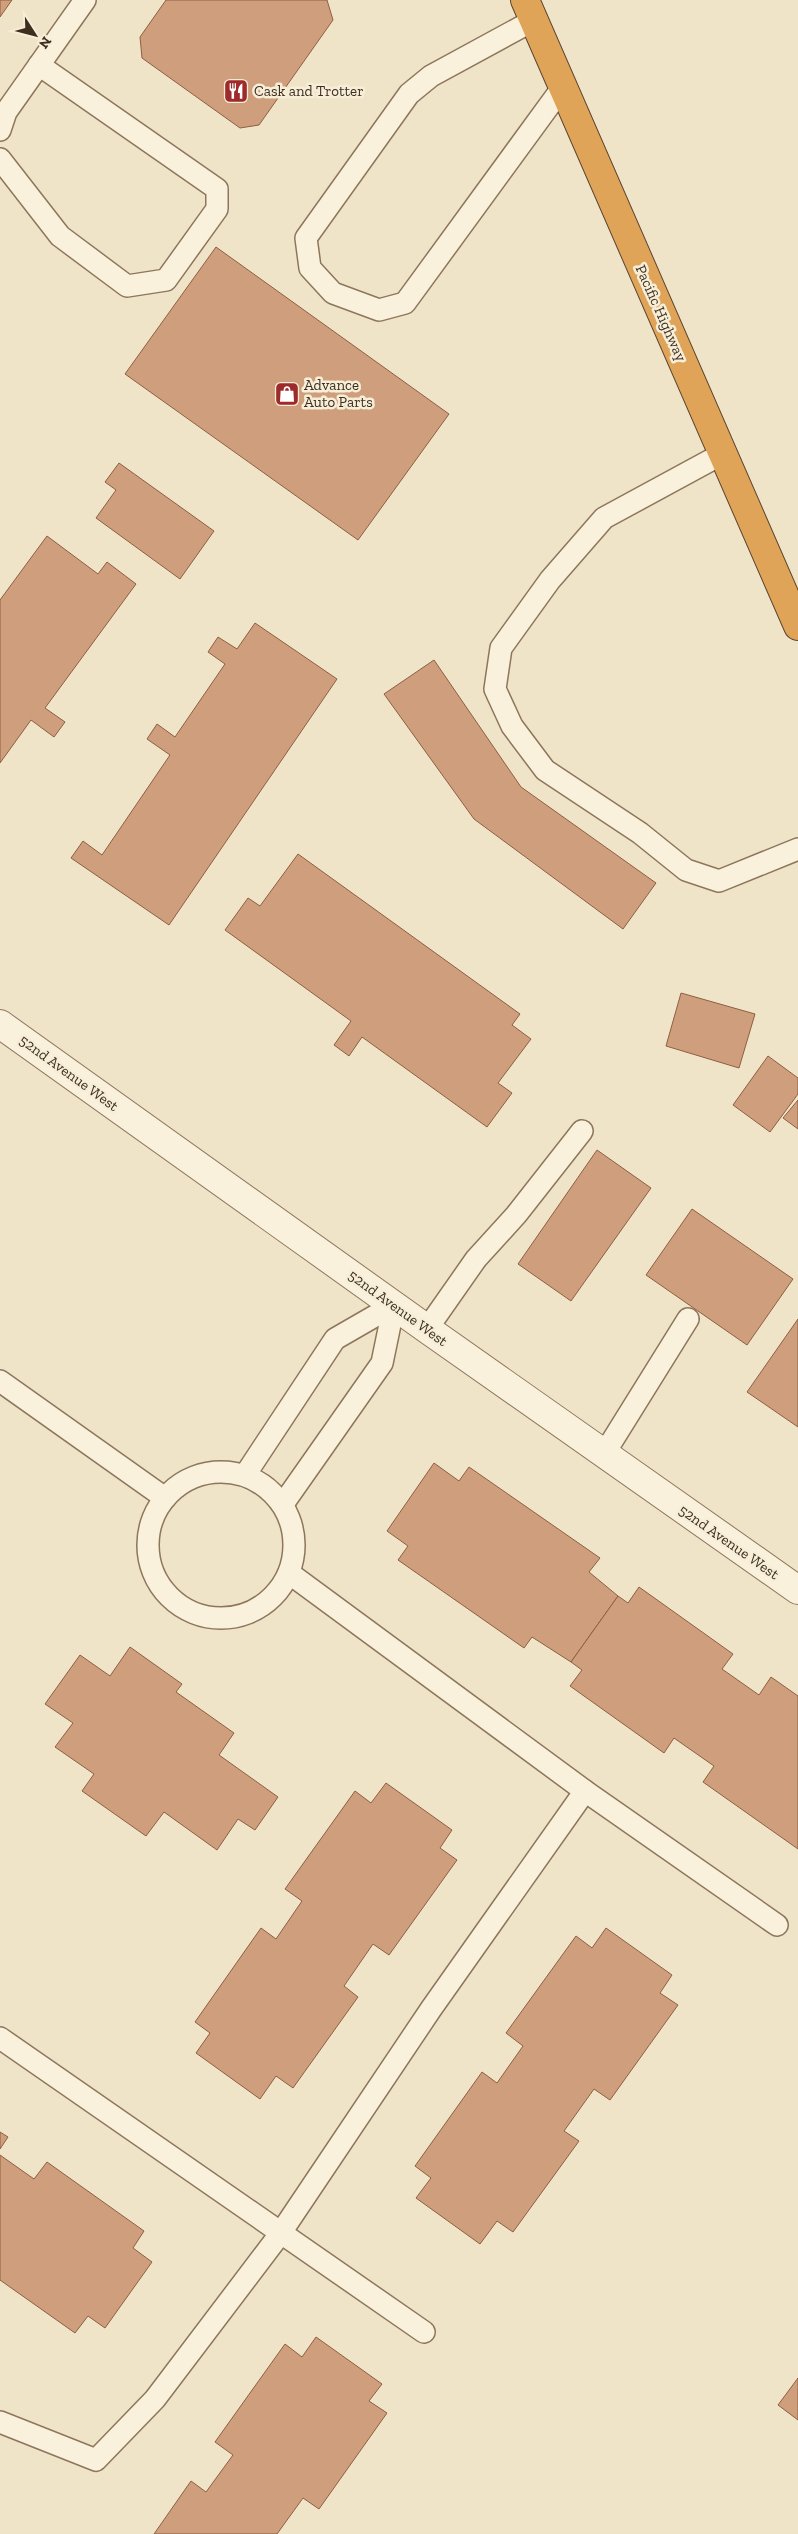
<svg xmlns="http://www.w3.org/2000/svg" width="798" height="2534" font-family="'Zilla Slab',serif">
	<rect width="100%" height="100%" fill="#f0e4c8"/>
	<g fill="#cf9f7d" stroke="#8d5f41">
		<path d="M0,0H12L0,17Z"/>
		<path d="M166,0H327L333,20L259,125L240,128L142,58L140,37Z"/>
		<path d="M216,247L449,414L358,540L125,374Z"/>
		<path d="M119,463L214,531L180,579L96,518L116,490L105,482Z"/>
		<path d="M47,536L98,574L107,562L136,584L45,708L65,722L54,737L31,720L0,763V600Z"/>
		<path d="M255,623L337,679L169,925L71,858L83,841L102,855L170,755L147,739L157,724L175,737L225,664L208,652L218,637L237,649Z"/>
		<path d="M434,660L521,787L656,883L623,929L474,819L384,694Z"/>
		<path d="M298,854L520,1014L512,1025L531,1039L498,1083L512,1093L487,1127L362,1037L349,1056L334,1045L351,1021L225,930L248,898L260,906Z"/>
		<path d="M681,993L755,1014L739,1068L666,1046Z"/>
		<path d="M768,1056L798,1078V1094L770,1132L733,1105Z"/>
		<path d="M798,1100V1129L783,1118Z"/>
		<path d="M597,1150L651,1188L571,1301L518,1264Z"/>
		<path d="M692,1209L793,1279L747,1345L646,1275Z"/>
		<path d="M798,1319V1427L747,1392Z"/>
		<path d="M434,1463L459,1481L469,1467L600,1558L589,1572L618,1596L571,1662L532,1637L524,1648L398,1560L408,1546L387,1531Z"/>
		<path d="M639,1587L733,1654L722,1669L759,1695L771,1677L798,1696V1849L703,1782L714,1766L674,1738L664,1753L570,1686L582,1670L571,1662L618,1596L628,1603Z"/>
		<path d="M130,1647L182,1684L176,1692L234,1733L219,1755L278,1797L255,1830L238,1819L217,1850L164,1812L146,1836L82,1791L94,1774L55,1747L73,1723L45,1704L80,1655L110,1676Z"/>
		<path d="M386,1783L452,1830L440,1848L457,1860L389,1955L373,1944L344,1986L358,1997L293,2088L276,2076L260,2099L196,2053L210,2033L195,2022L261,1928L276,1939L302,1901L285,1889L355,1791L371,1803Z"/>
		<path d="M606,1928L672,1975L660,1993L678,2005L610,2100L594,2089L564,2131L579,2141L513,2232L497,2221L480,2244L416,2198L431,2178L415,2166L482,2072L497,2083L523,2046L506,2033L576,1936L592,1948Z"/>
		<path d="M0,2132L8,2137L0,2149Z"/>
		<path d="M0,2155L34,2179L47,2162L144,2231L133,2248L152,2262L105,2328L88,2316L75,2333L0,2280Z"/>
		<path d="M316,2337L382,2384L369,2401L387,2413L319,2509L303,2498L277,2534H154L191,2481L206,2492L233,2455L215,2442L285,2344L302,2357Z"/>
		<path d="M798,2378V2420L778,2405Z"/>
	</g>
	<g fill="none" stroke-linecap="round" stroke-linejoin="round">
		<defs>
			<g id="lane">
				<path d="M534,20L431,76L409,94L306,238L310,268L333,293L379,310L405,303L562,88"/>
				<path d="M0,130L6,112L85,0"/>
				<path d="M0,159L60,236L127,286L166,280L217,209V189L39,65"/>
				<path d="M722,454L604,518L550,580L501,648L495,689L512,726L545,770L640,833L686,870L719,881L798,849"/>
				<path d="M427,1329L476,1259L516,1215L582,1131"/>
				<path d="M0,1381L165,1498"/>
				<path d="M604,1454L688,1319"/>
				<circle cx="221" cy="1545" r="73"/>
				<path d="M245,1475L335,1339L394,1305"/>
				<path d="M283,1504L382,1363L394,1305"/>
				<path d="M289,1573L585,1791L777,1925"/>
				<path d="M0,2038L424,2332"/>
				<path d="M0,2422L96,2460L155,2399L280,2234L431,2009L585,1791"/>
			</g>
			<path id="street" d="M0,1024L427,1329L798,1590"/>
			<path id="highway" d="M525,0L798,626"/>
		</defs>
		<use href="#lane" stroke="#8d765c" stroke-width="24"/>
		<use href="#street" stroke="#8d765c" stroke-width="30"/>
		<use href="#highway" stroke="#5b4430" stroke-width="30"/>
		<use href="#lane" stroke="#faf1dc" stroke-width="21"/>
		<use href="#street" stroke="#faf1dc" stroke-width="28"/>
		<use href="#highway" stroke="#e0a458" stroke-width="28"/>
	</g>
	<defs>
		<symbol id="restaurant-square" viewBox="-11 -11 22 22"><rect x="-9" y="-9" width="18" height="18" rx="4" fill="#9e2a2b" stroke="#f7eed8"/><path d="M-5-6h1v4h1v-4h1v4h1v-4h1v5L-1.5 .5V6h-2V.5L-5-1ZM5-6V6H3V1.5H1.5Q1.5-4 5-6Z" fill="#fff"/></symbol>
		<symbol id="shop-square" viewBox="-11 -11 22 22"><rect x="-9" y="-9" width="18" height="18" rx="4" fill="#9e2a2b" stroke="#f7eed8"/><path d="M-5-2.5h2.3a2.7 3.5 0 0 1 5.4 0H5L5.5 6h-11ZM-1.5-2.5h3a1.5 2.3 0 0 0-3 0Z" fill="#fff"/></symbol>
	</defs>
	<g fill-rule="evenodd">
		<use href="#restaurant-square" x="222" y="77" width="28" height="28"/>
		<use href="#shop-square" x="273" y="380" width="28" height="28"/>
	</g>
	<g text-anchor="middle" stroke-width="5" stroke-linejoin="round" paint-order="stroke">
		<g font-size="15" fill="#3d2e20" stroke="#f7eed8" text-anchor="start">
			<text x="254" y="96">Cask and Trotter</text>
			<text x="304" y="390">Advance<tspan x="304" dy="17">Auto Parts</tspan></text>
		</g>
		<g font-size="15" fill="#3d2e20" stroke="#f7eed8">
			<text transform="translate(661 313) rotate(66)" y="5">Pacific Highway</text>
			<text transform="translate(69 1073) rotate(36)" y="5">52nd Avenue West</text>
			<text transform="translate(398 1308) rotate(36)" y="5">52nd Avenue West</text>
			<text transform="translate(729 1542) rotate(35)" y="5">52nd Avenue West</text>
		</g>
	</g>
	<g transform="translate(35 35) rotate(126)" stroke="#f7eed8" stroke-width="4" paint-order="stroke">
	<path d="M0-4L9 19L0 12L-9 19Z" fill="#3d2e20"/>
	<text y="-8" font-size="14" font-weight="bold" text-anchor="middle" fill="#3d2e20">N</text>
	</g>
</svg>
